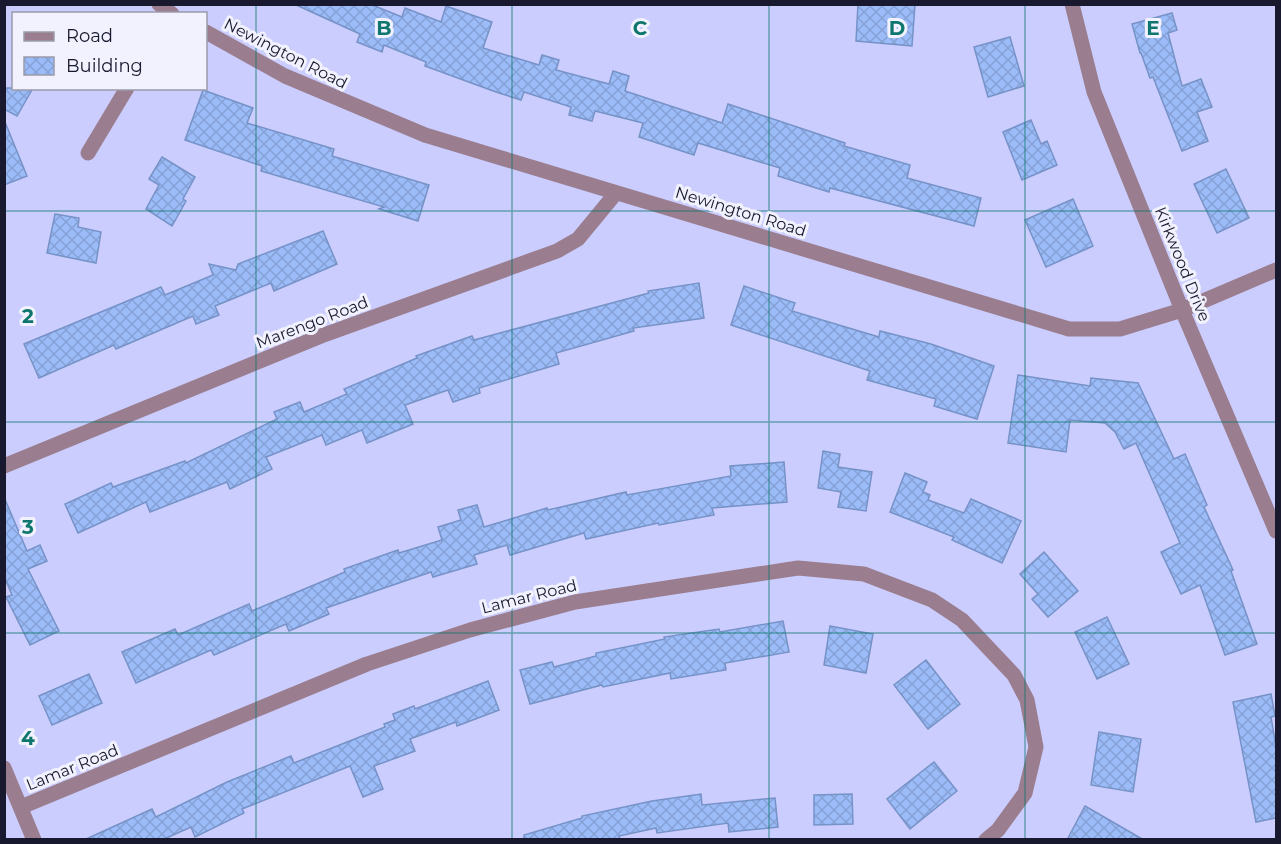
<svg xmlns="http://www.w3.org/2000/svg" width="1281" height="844" font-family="Montserrat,sans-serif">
	<defs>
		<pattern id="building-cross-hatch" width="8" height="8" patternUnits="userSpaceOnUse" patternTransform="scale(1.5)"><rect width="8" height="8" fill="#9bbcf8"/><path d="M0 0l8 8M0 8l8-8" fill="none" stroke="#85a1d5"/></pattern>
	</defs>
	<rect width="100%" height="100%" fill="#cbcdfe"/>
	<g fill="url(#building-cross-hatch)" stroke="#7692c7" stroke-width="1.5">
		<path d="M294,4H370L402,17L405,8L441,22L446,6L492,22L483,48L539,65L542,55L559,60L556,70L609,84L613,71L629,76L625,91L722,123L728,104L845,143L844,146L910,165L907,178L981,198L974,226L830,188L829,192L778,176L780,168L698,143L694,155L639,137L643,123L595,111L592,121L569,115L571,107L524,92L521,100L496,92L425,66L426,62L384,45L382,52L357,42L360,34Z"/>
		<path d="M858,4H915L912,46L856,41Z"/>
		<path d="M1172,13L1177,30L1168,33L1182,86L1201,79L1212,107L1197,112L1208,141L1182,151L1153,77L1150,78L1141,53H1140L1132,24Z"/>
		<path d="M1010,37L1024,86L988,97L974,47Z"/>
		<path d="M4,88H33L17,116L4,109Z"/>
		<path d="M203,90L253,108L247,123L334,149L332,156L429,185L418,221L379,209L384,207L261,171L262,166L185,140Z"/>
		<path d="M1031,120L1041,144L1047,141L1057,165L1022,180L1003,132Z"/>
		<path d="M5,122L27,176L4,185V123Z"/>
		<path d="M162,157L195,177L183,199L186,201L172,226L146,209L159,185L149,179Z"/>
		<path d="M1226,169L1249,218L1217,233L1194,184Z"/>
		<path d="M1073,199L1093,246L1046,267L1025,220Z"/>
		<path d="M55,214L79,218L78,227L101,232L96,263L47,253Z"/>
		<path d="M323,231L337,264L274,291L271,283L215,306L219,315L196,324L193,316L116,349L114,345L39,378L24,344L161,287L165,295L213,275L209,264L236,270L238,264Z"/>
		<path d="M699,283L704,318L633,328L634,331L556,353L559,364L479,388L480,393L453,402L448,390L405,405L413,424L367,443L362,430L326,445L322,435L266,457L272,469L230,489L227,482L150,512L146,502L78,533L65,504L111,483L113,487L185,461L186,463L277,419L274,412L300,402L304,412L347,394L344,389L417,358L416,356L472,336L474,340L649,293L648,291Z"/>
		<path d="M744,286L795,303L792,311L879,337L880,331L931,344L994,366L977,419L934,406L936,399L867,380L870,371L731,325Z"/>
		<path d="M1018,375L1090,386L1091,378L1138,383L1174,459L1185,454L1207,505L1204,507L1233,570L1231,571L1257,644L1225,655L1200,585L1181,594L1161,552L1180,543L1136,443L1124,449L1115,432L1105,423L1070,420L1066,452L1008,443Z"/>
		<path d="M823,451L840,454L838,467L872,472L866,511L838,507L841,492L818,488Z"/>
		<path d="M784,462L787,502L712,508L714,515L659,525L658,523L586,539L584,533L510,555L507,545L474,555L477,564L433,577L431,572L326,608L329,614L289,631L286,624L214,655L211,650L136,683L122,652L175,629L178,635L249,604L252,611L345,572L344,569L398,550L399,553L442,540L438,527L461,520L458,510L477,505L484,527L547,508L548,510L626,492L627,495L731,476L730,466Z"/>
		<path d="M905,473L927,482L923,492L930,495L928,500L964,513L971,499L1021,521L1002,563L952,540L954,537L890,512Z"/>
		<path d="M4,497L27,551L40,545L47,561L28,569L59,631L30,645L6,597L12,595L4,576Z"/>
		<path d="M1044,552L1078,591L1048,617L1032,599L1038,594L1020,574Z"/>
		<path d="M1107,617L1129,664L1097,679L1075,632Z"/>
		<path d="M783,621L789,652L725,663L726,670L671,679L670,673L603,687L602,685L530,704L520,670L552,662L554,667L596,656V653L665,639L664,637L719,629L720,632Z"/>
		<path d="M830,626L873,634L866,673L824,665Z"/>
		<path d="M926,660L960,704L928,729L894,685Z"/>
		<path d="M89,674L102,703L52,725L39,696Z"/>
		<path d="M488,681L499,710L457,726L456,722L410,739L415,751L374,766L383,789L363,797L350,766L242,809L244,813L195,837L191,827L162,840H84L152,809L156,817L227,782L291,756L294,763L385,727L384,724L395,720L393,714L414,706L415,709Z"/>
		<path d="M1271,694L1275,716L1271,717L1276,747V818L1256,822L1233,702Z"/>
		<path d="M1099,732L1141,739L1133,792L1091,785Z"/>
		<path d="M934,762L957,791L910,829L887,799Z"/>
		<path d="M701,794L702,805L775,798L778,827L729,832L728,823L657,833L656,828L619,836L620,840H524V835L582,818V816L652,801Z"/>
		<path d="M852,794L853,824L814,825V795Z"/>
		<path d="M1085,806L1144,840H1067Z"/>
	</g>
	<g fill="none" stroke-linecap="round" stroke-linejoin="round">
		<g stroke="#9a7d8e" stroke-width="15">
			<path d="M159,4L172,14"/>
			<path d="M1072,4L1094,92L1182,310L1276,531"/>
			<path d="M206,32L285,76L425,135L1069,329H1120L1182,310L1276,270"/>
			<path d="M88,153L127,88"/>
			<path d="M4,466L321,336L557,251L578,239L616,193"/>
			<path d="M4,768L34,840"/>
			<path d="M21,807L367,664L470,630L575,602L798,568L864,574L932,600L962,620L1014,675L1027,700L1036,747L1025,793L998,830L986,840"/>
		</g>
	</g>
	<path fill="none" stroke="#0f766e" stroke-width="1.5" stroke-opacity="0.55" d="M256,4V840M512,4V840M769,4V840M1025,4V840M4,211H1276M4,422H1276M4,633H1276"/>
	<g text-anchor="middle" stroke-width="6" stroke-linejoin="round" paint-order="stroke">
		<g font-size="16" fill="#18182e" stroke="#f1f2fe">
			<text transform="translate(286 53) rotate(27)" y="6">Newington Road</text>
			<text transform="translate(741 211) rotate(17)" y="6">Newington Road</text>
			<text transform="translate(1183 264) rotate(68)" y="6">Kirkwood Drive</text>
			<text transform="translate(312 322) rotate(-21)" y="6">Marengo Road</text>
			<text transform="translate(529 596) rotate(-14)" y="6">Lamar Road</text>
			<text transform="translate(72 767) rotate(-22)" y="6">Lamar Road</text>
		</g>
	</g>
	<g font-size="20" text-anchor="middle" font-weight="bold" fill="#0f766e" stroke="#f1f2fe" stroke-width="6" stroke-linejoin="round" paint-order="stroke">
		<text x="384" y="35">B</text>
		<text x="640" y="35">C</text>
		<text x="897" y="35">D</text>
		<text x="1153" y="35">E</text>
		<text x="28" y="323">2</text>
		<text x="28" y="534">3</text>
		<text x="28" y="745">4</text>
	</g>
	<rect width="1281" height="844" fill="none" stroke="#18182e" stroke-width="12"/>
	<rect x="12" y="12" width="195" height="78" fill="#f1f2fe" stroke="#9a9bab" stroke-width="1.5"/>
	<rect x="24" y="32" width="30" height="9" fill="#9a7d8e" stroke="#9a9bab" stroke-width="1.5"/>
	<text x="66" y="42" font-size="18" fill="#18182e">Road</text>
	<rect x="24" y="57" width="30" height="18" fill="url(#building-cross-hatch)" stroke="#9a9bab" stroke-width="1.5"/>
	<text x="66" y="72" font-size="18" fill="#18182e">Building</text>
</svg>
